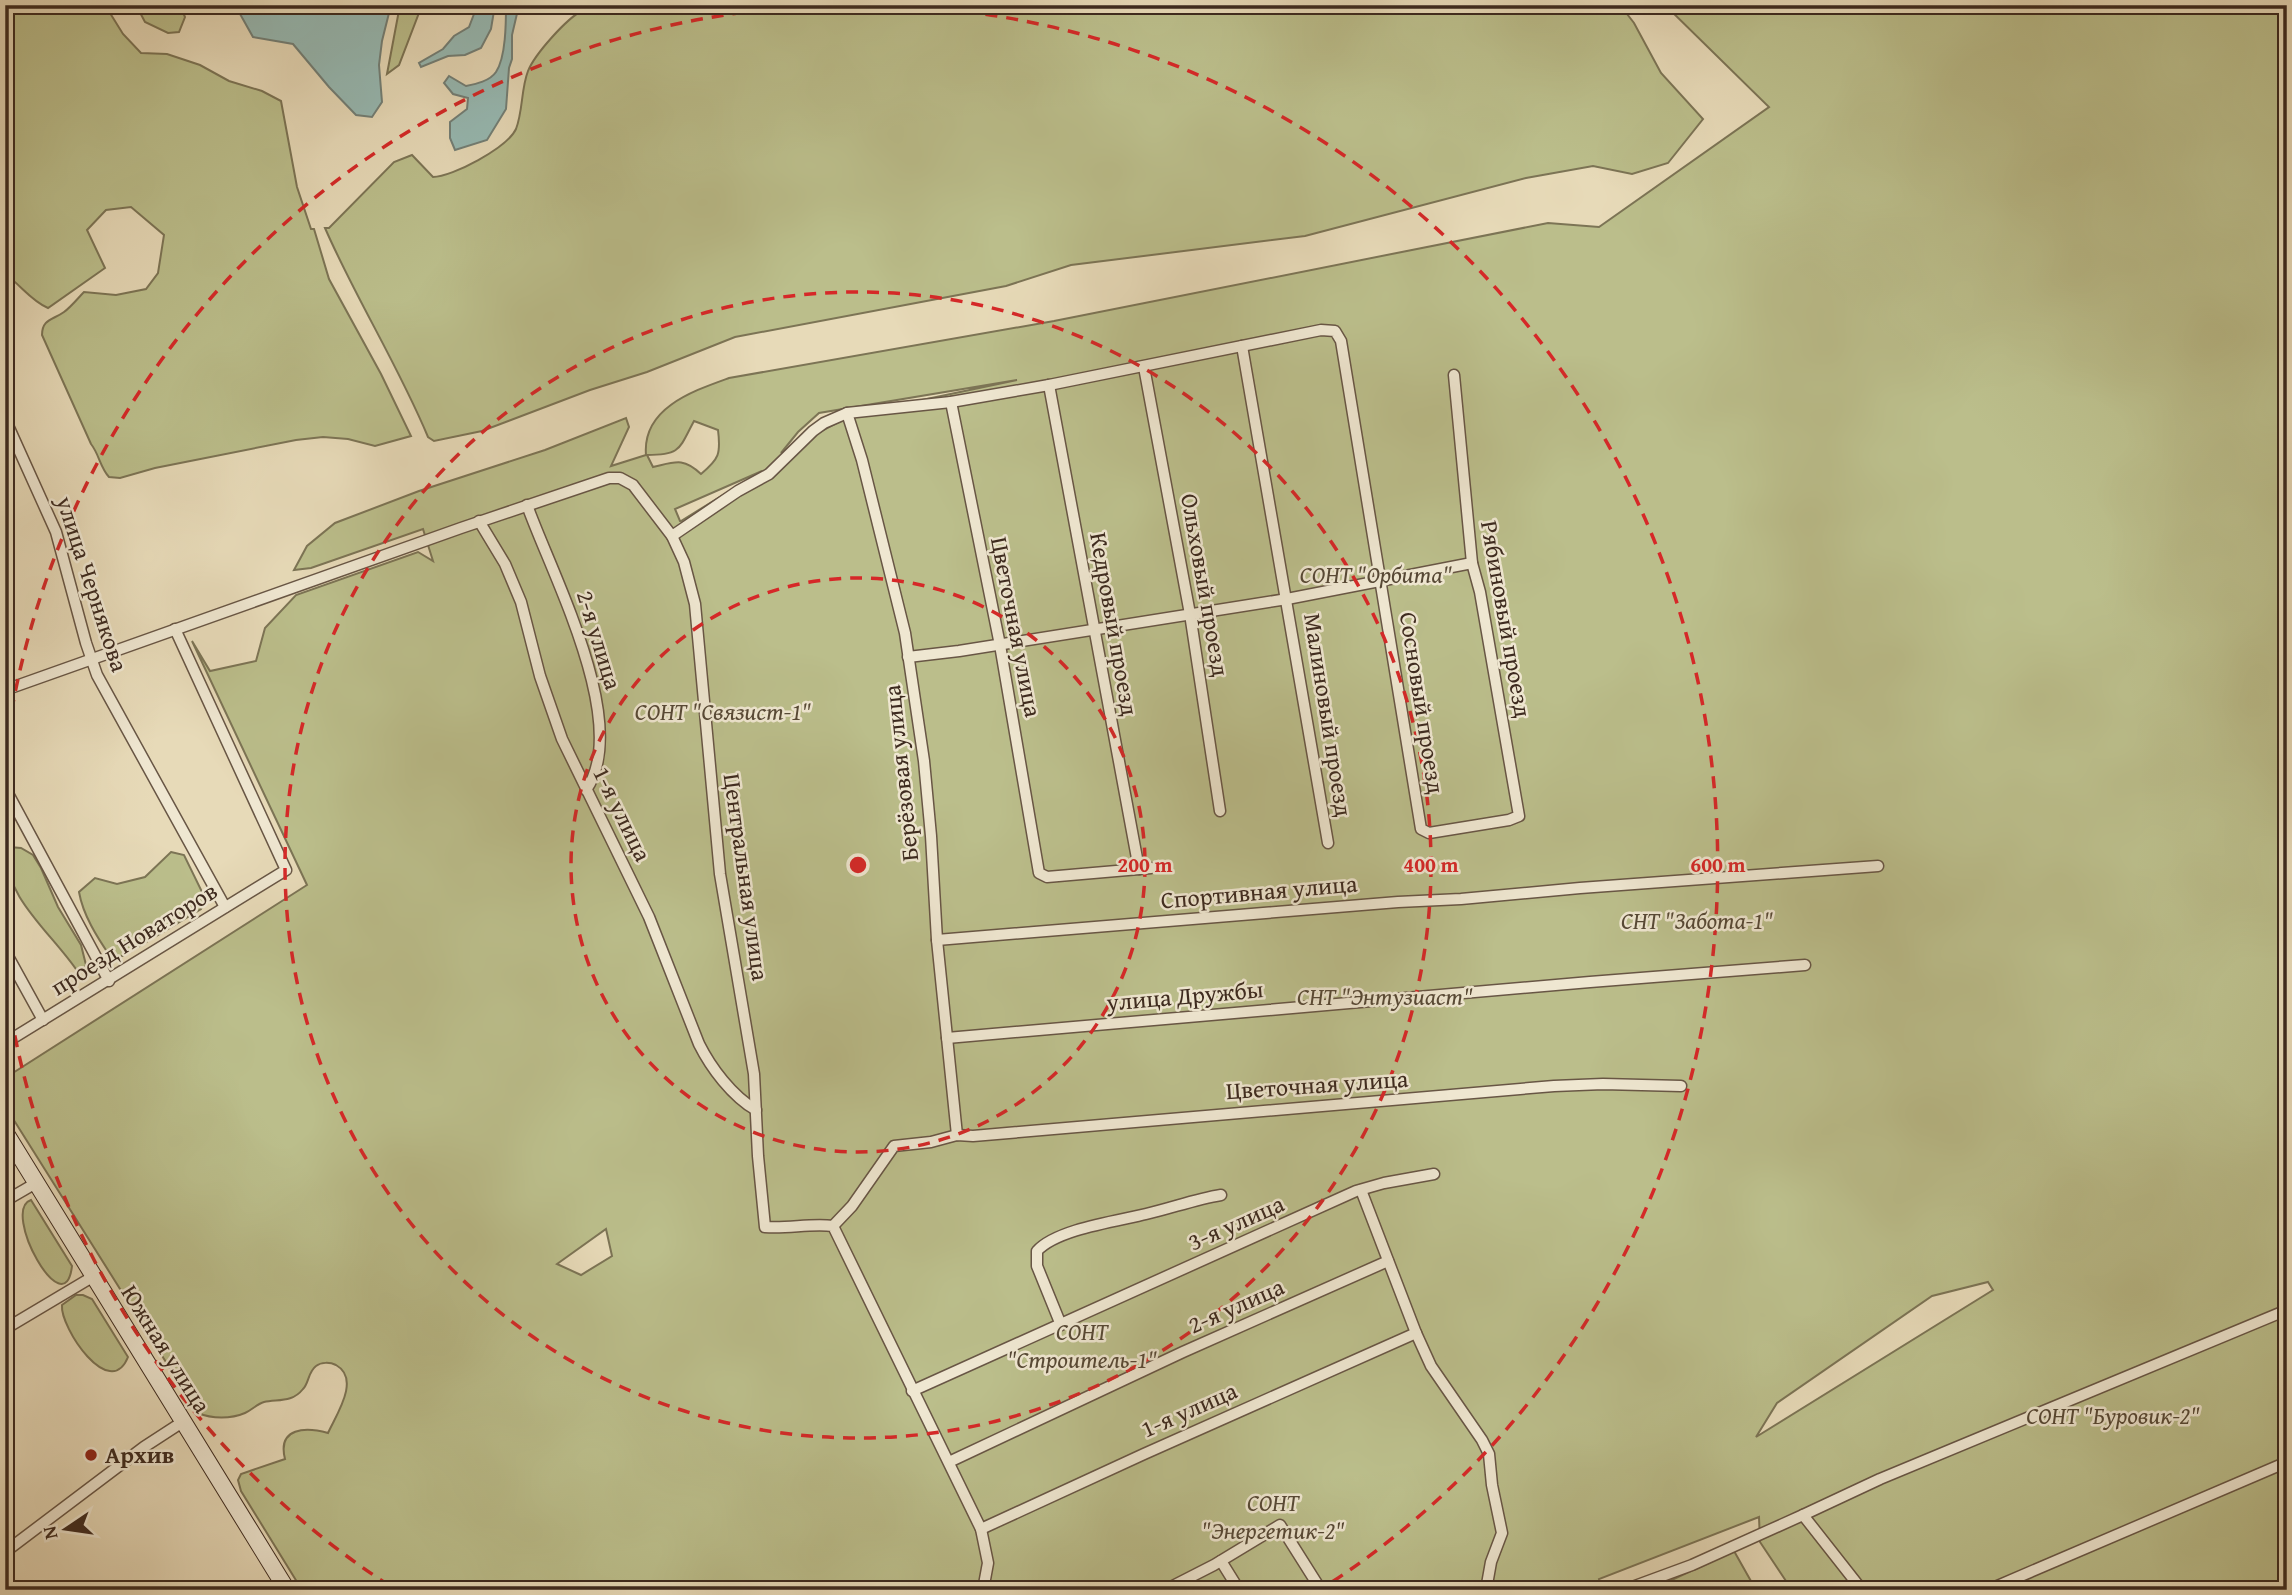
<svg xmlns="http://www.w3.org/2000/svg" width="2292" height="1595" font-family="'Gentium Book Plus',serif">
	<rect width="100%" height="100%" fill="#e7dab8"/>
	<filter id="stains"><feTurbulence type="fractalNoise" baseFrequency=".00286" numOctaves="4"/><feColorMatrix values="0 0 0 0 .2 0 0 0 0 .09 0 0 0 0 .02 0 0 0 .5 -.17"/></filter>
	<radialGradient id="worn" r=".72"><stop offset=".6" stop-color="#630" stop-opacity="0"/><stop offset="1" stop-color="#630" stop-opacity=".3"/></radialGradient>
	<g fill="#bbbe8b" stroke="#7c7455" stroke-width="2" fill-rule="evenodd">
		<path d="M5,5H105L123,34L141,53L167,54L200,65L229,81L262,91L281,101L297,187L311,229H314L329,279L381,374L411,436L375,446L348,439L323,437L296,440L155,468L120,478L109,477C100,467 99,454 91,444L42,335C42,319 53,320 64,312C71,307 78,298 84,292L116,295L146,289L158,273L164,235L131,207L106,210L87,230L105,268L48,308C30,300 21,285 5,274Z"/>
		<path d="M136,5H180L185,17L179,32L168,33L145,22Z"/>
		<path d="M400,5H422L399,65L387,74Z"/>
		<path d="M598,5H1620L1634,23L1661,73L1703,119L1668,163L1632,174L1593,166L1526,178L1305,236L1071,265L1006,286L735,337L647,372L590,390L482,431L434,441L428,437C398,365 356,299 325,228H329L394,162L412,155L433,177C452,177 507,148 516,129C523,111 521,89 528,71C535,54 566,19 583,10C587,8 593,7 598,5Z"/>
		<path d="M1665,5H2287V1590H1792L1760,1542L1759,1517L1599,1579L1602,1590H302L241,1491L238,1480L241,1474L285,1459C277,1427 306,1427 328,1433C336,1415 361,1379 336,1365C330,1362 321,1362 316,1366C308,1372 309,1383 303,1389C292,1403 278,1399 264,1402C257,1404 252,1410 245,1413C231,1419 212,1419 198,1413L5,1106V1078L307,885L192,641L210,671L256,661L265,628L296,595L418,552L433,561L423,529L311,568L294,570L307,546L335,523L419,491L545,450L626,418L629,427L611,466L646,455C642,408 693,391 729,378L1054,321L1548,223L1599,227L1769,107ZM1017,380L851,415L781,453L798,432L819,413ZM694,421L718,430C721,454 719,459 701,474C683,457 675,462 653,467L647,455C681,455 679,449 694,421ZM762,471L681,521H680L675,509ZM606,1229L612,1256L581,1275L557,1264ZM1988,1282L1993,1290L1756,1437L1777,1403L1932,1296Z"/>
		<path d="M9,847L21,848L33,855L41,868L58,907L81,945L86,965L83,971L78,972C52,933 5,899 5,849Z"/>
		<path d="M171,852L184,855L205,898L201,909L123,956H110C97,937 83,915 79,892L95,878L117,884L145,877Z"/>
		<path d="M31,1200L72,1266C65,1328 0,1210 31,1200Z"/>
		<path d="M76,1295H83L92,1299L128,1357C110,1402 60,1328 62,1305Z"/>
		<path d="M1734,1551L1756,1590H1650Z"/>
	</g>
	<g fill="#97bab4" stroke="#738078" stroke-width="2">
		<path d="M235,5H391L382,41L379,65L382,102L372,117L356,115L329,87L293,44L253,37Z"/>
		<path d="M472,5H495L491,29L481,48L465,55L448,56L421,67L419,63L443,49L454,36L469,27L474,14Z"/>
		<path d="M506,5H519L512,35V59L509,68L506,109L487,140L455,150L450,138V122L467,109L468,98L453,94L444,83L449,76L466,86C476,84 490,81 496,72C506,57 506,22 506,5Z"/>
	</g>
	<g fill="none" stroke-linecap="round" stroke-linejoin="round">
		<defs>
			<g id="minor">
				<path d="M1242,346L1328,843"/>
				<path d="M1144,367L1190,614L1220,811"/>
				<path d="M1049,385L1139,869"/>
				<path d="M951,402L1000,645L1039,873L1047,877L1151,868"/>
				<path d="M847,413L862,460L905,633L924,761L931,836L937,940L957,1135"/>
				<path d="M5,419L56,532L86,643L97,675L225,907"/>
				<path d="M527,505C551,573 632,724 586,790"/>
				<path d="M479,521L505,564L521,602L540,676L562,739L649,917L699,1044C711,1068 732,1096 756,1110"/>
				<path d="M672,536L738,491L769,474L813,431L824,423L847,413L951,402L1049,385L1321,330L1335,331L1341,341L1421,829L1429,833L1509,820L1519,816L1480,592L1472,563L1454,375"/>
				<path d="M908,657L959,651L1287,599L1472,563"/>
				<path d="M5,690L461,528L609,478H620L633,485L672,536L684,562L695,604L720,874L754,1074L758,1156L765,1227C788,1229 811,1223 833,1226L981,1529L988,1563L983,1590"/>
				<path d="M5,788L109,981"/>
				<path d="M937,940L1398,902L1461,899L1580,888L1878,866"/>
				<path d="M5,951L43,1020"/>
				<path d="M947,1038L1590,982L1805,965"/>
				<path d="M5,1043L286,870L175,629"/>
				<path d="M1361,1190L1416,1333L1431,1366L1482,1440L1489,1454L1492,1485L1502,1533L1491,1562L1486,1590"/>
				<path d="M5,1201L36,1183"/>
				<path d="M833,1226L852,1206L894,1146L931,1142L957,1135L973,1136L1554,1086L1603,1084L1681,1086"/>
				<path d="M1061,1325L1037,1266V1251C1057,1229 1118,1221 1146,1214C1172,1208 1196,1199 1221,1195"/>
				<path d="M5,1329L94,1276"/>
				<path d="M912,1391L1356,1191L1384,1183L1434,1174"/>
				<path d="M949,1462L1183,1352L1388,1261"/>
				<path d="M1803,1515L1880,1479L2287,1310"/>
				<path d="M981,1529L1144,1454L1416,1333"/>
				<path d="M5,1552L144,1447L184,1421"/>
				<path d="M1221,1561L1239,1590"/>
				<path d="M1165,1590L1214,1565L1280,1525L1321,1590"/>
				<path d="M1624,1590L1692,1565L1803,1515L1862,1590"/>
				<path d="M1988,1590L2287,1462"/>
			</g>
			<path id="secondary" d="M5,1132L287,1590"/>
		</defs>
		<use href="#minor" stroke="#685645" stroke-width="13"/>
		<use href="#secondary" stroke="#3d2a1f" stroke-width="18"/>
		<use href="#minor" stroke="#efe7d1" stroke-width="10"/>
		<use href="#secondary" stroke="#efe7d1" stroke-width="16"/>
	</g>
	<g fill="none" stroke="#d62828" stroke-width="3.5" stroke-dasharray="12 9">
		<circle cx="858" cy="865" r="287"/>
		<circle cx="858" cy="865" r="573"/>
		<path d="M390 1586A860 860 0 0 1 5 977M5 753A860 860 0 0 1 835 5M881 5A860 860 0 0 1 1326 1586"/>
	</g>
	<circle fill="#8f2418" stroke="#efe7d1" stroke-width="2.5" cx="91" cy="1455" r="7"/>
	<g text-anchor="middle" stroke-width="5" stroke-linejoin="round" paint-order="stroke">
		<g font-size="24" font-style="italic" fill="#564835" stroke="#efe7d1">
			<text x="1376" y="583">СОНТ "Орбита"</text>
			<text x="723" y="720">СОНТ "Связист-1"</text>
			<text x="1697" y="929">СНТ "Забота-1"</text>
			<text x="1385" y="1005">СНТ "Энтузиаст"</text>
			<text x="1082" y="1340">СОНТ<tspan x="1082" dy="28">"Строитель-1"</tspan></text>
			<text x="2113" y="1424">СОНТ "Буровик-2"</text>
			<text x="1273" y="1511">СОНТ<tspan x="1273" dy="28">"Энергетик-2"</tspan></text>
		</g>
		<g font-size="24" fill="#3d2a1f" stroke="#efe7d1">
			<text transform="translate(92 584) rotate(72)" y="8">улица Чернякова</text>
			<text transform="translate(1205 585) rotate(80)" y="8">Ольховый проезд</text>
			<text transform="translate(1506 619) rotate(80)" y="8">Рябиновый проезд</text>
			<text transform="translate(1114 624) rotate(80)" y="8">Кедровый проезд</text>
			<text transform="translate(1016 627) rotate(79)" y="8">Цветочная улица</text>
			<text transform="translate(599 640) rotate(73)" y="8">2-я улица</text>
			<text transform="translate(1422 703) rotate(81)" y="8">Сосновый проезд</text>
			<text transform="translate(1328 715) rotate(81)" y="8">Малиновый проезд</text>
			<text transform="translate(901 773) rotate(-96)" y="8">Берёзовая улица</text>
			<text transform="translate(622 814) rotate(64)" y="8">1-я улица</text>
			<text transform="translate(746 877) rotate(82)" y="8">Центральная улица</text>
			<text transform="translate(1259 892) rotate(-5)" y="8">Спортивная улица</text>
			<text transform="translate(134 939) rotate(-32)" y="8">проезд Новаторов</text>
			<text transform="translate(1185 996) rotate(-5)" y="8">улица Дружбы</text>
			<text transform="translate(1317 1085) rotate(-4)" y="8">Цветочная улица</text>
			<text transform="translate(1236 1223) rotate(-24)" y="8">3-я улица</text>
			<text transform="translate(1236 1306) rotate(-24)" y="8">2-я улица</text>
			<text transform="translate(166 1349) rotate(58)" y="8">Южная улица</text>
			<text transform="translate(1189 1410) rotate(-24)" y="8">1-я улица</text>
		</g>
		<g font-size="24" font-weight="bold" fill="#3d2a1f" stroke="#efe7d1" text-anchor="start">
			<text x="105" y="1463">Архив</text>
		</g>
	</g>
	<circle cx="858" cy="865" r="10" fill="#d62828" stroke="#efe7d1" stroke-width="3.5"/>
	<g font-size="21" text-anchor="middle" font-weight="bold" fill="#d62828" stroke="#efe7d1" stroke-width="5" stroke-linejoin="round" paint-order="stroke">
		<text x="1145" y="872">200 m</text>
		<text x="1431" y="872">400 m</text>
		<text x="1718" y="872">600 m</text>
	</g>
	<rect width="2292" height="1595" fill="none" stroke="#e7dab8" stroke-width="28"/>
	<rect x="7" y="7" width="2278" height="1581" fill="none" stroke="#3d2a1f" stroke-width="3.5"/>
	<rect x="14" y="14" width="2264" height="1567" fill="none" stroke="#3d2a1f" stroke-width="2"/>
	<g transform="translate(66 1529) rotate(257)" stroke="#efe7d1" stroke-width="5" paint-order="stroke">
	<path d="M0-5L12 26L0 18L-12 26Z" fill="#3d2a1f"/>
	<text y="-10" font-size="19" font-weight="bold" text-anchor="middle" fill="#3d2a1f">N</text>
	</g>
	<rect width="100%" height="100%" filter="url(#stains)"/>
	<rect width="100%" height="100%" fill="url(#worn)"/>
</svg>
